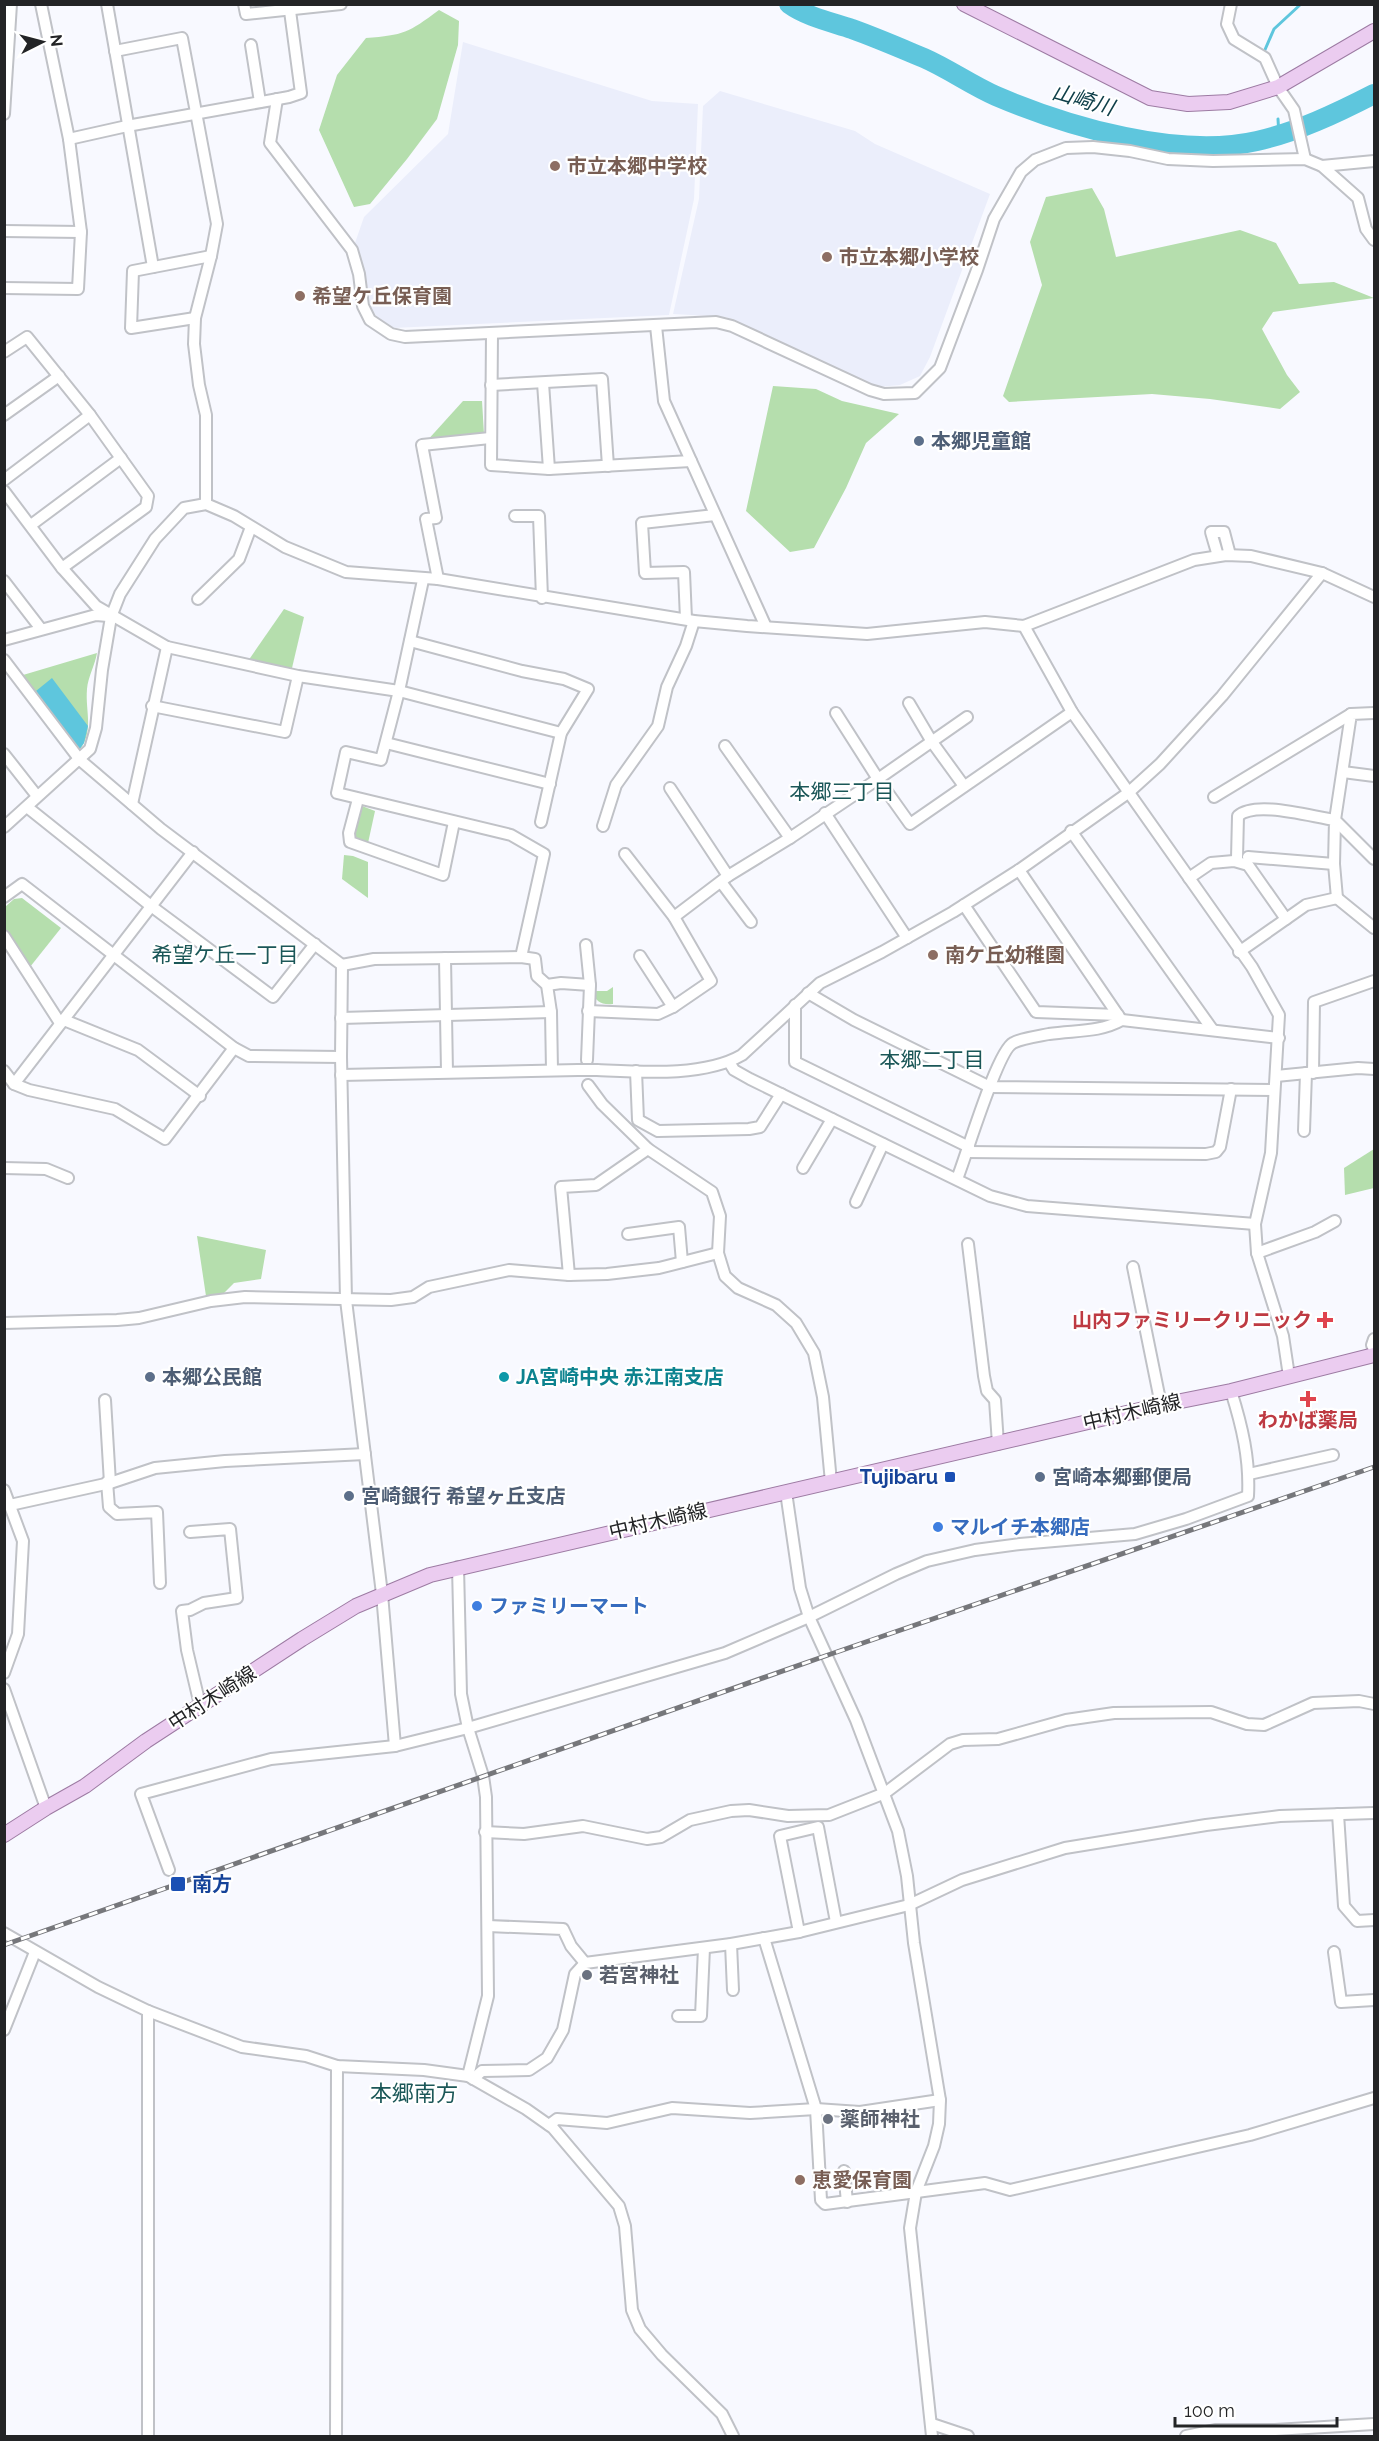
<svg xmlns="http://www.w3.org/2000/svg" width="1379" height="2441" font-family="Raleway,'Noto Sans JP',sans-serif">
	<rect width="100%" height="100%" fill="#f8f9ff"/>
	<g fill="#ebeefb">
		<path d="M463,42L652,101L698,104L694,199L669,315L393,328L379,320L371,308L363,264L355,243L364,217L448,134Z"/>
		<path d="M720,91L855,131L875,144L990,194L930,357L920,376L900,385L878,387L726,317L673,314L699,199L703,106Z"/>
	</g>
	<g fill="#b5dead">
		<path d="M439,10L459,21L458,45L437,119L407,159L370,204L354,207L319,130L337,75L366,38C404,35 408,33 439,10Z"/>
		<path d="M1092,188L1104,209L1116,257L1240,230L1276,243L1299,284L1334,282L1374,298L1273,312L1262,329L1287,375L1300,392L1280,409L1210,399L1152,394L1009,402L1003,396L1042,285L1030,242L1046,197Z"/>
		<path d="M773,386L816,389L842,401L899,414L866,443L846,488L814,548L790,552L746,511Z"/>
		<path d="M463,401H482L484,434L425,443Z"/>
		<path d="M284,609L304,617L292,668L248,661Z"/>
		<path d="M97,653C95,665 88,677 87,689C85,712 95,732 78,752L23,675Z"/>
		<path d="M362,806L375,811L368,843L353,836L359,808Z"/>
		<path d="M344,855L353,856L368,862V898L342,879Z"/>
		<path d="M22,898L61,928L26,972L5,937V907L14,899Z"/>
		<path d="M613,987V1004C601,1005 596,1002 592,991H607Z"/>
		<path d="M1374,1149V1188L1345,1195L1344,1168Z"/>
		<path d="M197,1236L266,1250L261,1279L234,1283L223,1294L206,1296Z"/>
	</g>
	<path fill="#5ec6dd" d="M52,678L88,726L84,743L79,750L36,691Z"/>
	<g fill="none" stroke-linecap="round" stroke-linejoin="round">
		<g stroke="#5ec6dd" stroke-width="3">
			<path d="M1264,52L1274,29L1301,4"/>
			<path d="M1278,119L1279,136"/>
		</g>
		<path stroke="#5ec6dd" stroke-width="20" d="M789,4C807,17 831,22 852,29C877,38 900,48 924,58C949,69 971,85 996,96C1069,127 1178,159 1257,141C1297,132 1337,113 1374,94"/>
		<defs>
			<g id="minor">
				<path d="M107,4L153,267"/>
				<path d="M244,4L246,14L341,4"/>
				<path d="M1231,4L1227,24L1234,39L1265,58L1278,87L1294,110L1305,159"/>
				<path d="M251,45L260,102"/>
				<path d="M115,51L182,38L217,224L211,256L195,318L194,344L199,385L206,415V504"/>
				<path d="M277,99L270,143L352,250L359,274L363,306L370,320L391,334L405,337L716,322L732,326L870,390L884,394L915,393L940,368L977,270L994,219L1021,172L1035,160L1066,148L1093,147L1130,151L1168,159L1213,161L1305,159L1322,166L1358,198L1366,229L1374,240"/>
				<path d="M4,114L11,4"/>
				<path d="M69,139L127,126L289,97L301,93L290,11"/>
				<path d="M1322,166L1374,161"/>
				<path d="M4,231L81,232"/>
				<path d="M4,288L78,289L81,232L69,139L41,4"/>
				<path d="M195,318L131,328L133,271L211,256"/>
				<path d="M656,326L664,401L766,627"/>
				<path d="M492,333L491,465L549,469L691,461"/>
				<path d="M4,352L27,337L90,415L148,496L146,507L62,568"/>
				<path d="M543,383L549,469"/>
				<path d="M491,385L602,379L608,466"/>
				<path d="M4,415L59,376"/>
				<path d="M4,480L90,415"/>
				<path d="M4,491L62,568L96,606L167,647L298,676L399,691L561,733"/>
				<path d="M515,516H539L542,598"/>
				<path d="M31,525L121,458"/>
				<path d="M1218,556L1211,532H1224L1230,555"/>
				<path d="M438,579L426,519L436,518L422,445L490,438"/>
				<path d="M423,580L399,691L381,760L346,752L337,793L511,835L544,854L521,957"/>
				<path d="M4,581L41,629"/>
				<path d="M198,599L239,559L251,527"/>
				<path d="M686,619L684,572L645,573L642,523L715,515"/>
				<path d="M1024,626L1072,712L1252,967L1279,1015L1271,1153L1255,1224L1257,1253L1283,1336L1289,1376"/>
				<path d="M4,640L96,615L108,616"/>
				<path d="M410,641L522,671L564,679L588,689L561,733L541,822"/>
				<path d="M4,660L80,760L161,829L342,965L341,1057L346,1300L382,1594L395,1746"/>
				<path d="M909,703L932,742L964,786"/>
				<path d="M152,706L285,732L298,676"/>
				<path d="M836,713L878,779L967,717"/>
				<path d="M1374,713L1351,714L1335,820L1374,859"/>
				<path d="M386,743L550,784"/>
				<path d="M725,746L790,838"/>
				<path d="M4,754L37,796"/>
				<path d="M1343,772L1374,776"/>
				<path d="M670,788L728,876"/>
				<path d="M1214,797L1351,714"/>
				<path d="M358,799L349,833L350,842L443,875L454,822"/>
				<path d="M132,804L167,647"/>
				<path d="M27,807L151,906L273,997L315,944"/>
				<path d="M825,813L907,938"/>
				<path d="M603,826L616,785L658,726L667,687L686,646L694,621"/>
				<path d="M4,827L90,749L96,728L102,670L111,617L120,594L155,539L184,508L206,504L234,516L285,547L346,572L438,579L694,621L747,626L867,634L985,622L1024,626L1194,560L1226,555L1251,556L1322,573L1374,597"/>
				<path d="M1071,831L1212,1029"/>
				<path d="M1248,857L1334,864"/>
				<path d="M1237,858L1238,816C1256,800 1312,817 1335,820L1334,864L1337,898"/>
				<path d="M1019,870L1120,1018"/>
				<path d="M1189,878L1211,863L1234,861L1248,865L1286,919"/>
				<path d="M721,882L751,922"/>
				<path d="M4,897L22,884L234,1048L249,1056L341,1057"/>
				<path d="M964,905L1036,1012L1118,1015"/>
				<path d="M674,917L728,876L790,838L878,779L910,824L1072,712"/>
				<path d="M4,936L60,1023"/>
				<path d="M586,945L590,985L587,1060"/>
				<path d="M1239,952L1306,905L1337,898L1374,928"/>
				<path d="M640,956L673,1007"/>
				<path d="M445,958L447,1072"/>
				<path d="M342,965L374,959L521,957L535,959L537,976L547,985L551,1012L552,1070"/>
				<path d="M547,985L561,983L590,985"/>
				<path d="M808,993L854,1020L990,1087L1274,1090"/>
				<path d="M795,1005V1062L969,1147"/>
				<path d="M588,1011L658,1014L673,1007L711,981L674,917L625,854"/>
				<path d="M341,1018L551,1012"/>
				<path d="M64,1020L138,1050L200,1096"/>
				<path d="M729,1062L734,1070L750,1079L990,1196L1027,1206L1255,1224"/>
				<path d="M597,1070C641,1072 704,1077 742,1055L820,983L882,952L953,912L1019,870L1128,793L1160,764L1222,696L1322,573"/>
				<path d="M4,1071L14,1084L29,1090L115,1109L165,1139L234,1048"/>
				<path d="M636,1071L638,1120L658,1131L749,1129L760,1127L781,1094"/>
				<path d="M1313,1073L1314,1002L1374,981"/>
				<path d="M341,1075L578,1070"/>
				<path d="M1276,1076L1358,1068L1374,1069"/>
				<path d="M14,1084L193,852"/>
				<path d="M588,1085L602,1104L648,1149L712,1192L720,1216L718,1253L725,1276L738,1288L776,1305L796,1323L814,1353L823,1397L831,1482"/>
				<path d="M1304,1131L1306,1073"/>
				<path d="M968,1152L1206,1154L1216,1152L1220,1147L1231,1089"/>
				<path d="M4,1168L46,1169L68,1178"/>
				<path d="M803,1168L832,1119"/>
				<path d="M957,1179C966,1157 997,1051 1013,1043C1022,1038 1039,1036 1049,1034C1074,1030 1099,1033 1122,1020L1279,1038"/>
				<path d="M856,1202L883,1144"/>
				<path d="M628,1234L679,1227L682,1262"/>
				<path d="M968,1244L984,1376L987,1391L995,1400L998,1444"/>
				<path d="M1257,1253L1315,1232L1335,1221"/>
				<path d="M1133,1267L1161,1405"/>
				<path d="M569,1275L561,1187L596,1185L648,1149"/>
				<path d="M4,1323L117,1320L139,1318L211,1301L245,1297L391,1300L413,1297L429,1287L509,1270L569,1275L607,1274L659,1268L718,1253"/>
				<path d="M1374,1339L1372,1345L1374,1349"/>
				<path d="M105,1400L110,1483"/>
				<path d="M1249,1474L1333,1455"/>
				<path d="M107,1482L109,1507L117,1514L157,1512L160,1583"/>
				<path d="M4,1490L23,1541L18,1634L4,1673"/>
				<path d="M786,1492L800,1588L809,1617L856,1720L898,1831L907,1876L914,1943L940,2100L939,2124L934,2146L916,2192L910,2228L932,2436"/>
				<path d="M10,1505L110,1483L155,1468L225,1461L365,1454"/>
				<path d="M190,1532L230,1529L237,1598L204,1603L190,1610L182,1611L187,1650L200,1705"/>
				<path d="M458,1567L461,1694L468,1728L483,1776L486,1797L488,1996L468,2076"/>
				<path d="M4,1689L46,1808"/>
				<path d="M1338,1814L1344,1906L1357,1921L1374,1920"/>
				<path d="M485,1832L524,1834L583,1826L647,1839L661,1837L690,1820L731,1811L749,1810L788,1816L829,1815L885,1793L950,1744L963,1740L998,1739L1066,1720L1114,1713L1211,1712L1247,1724L1264,1725L1313,1703L1359,1701L1374,1704"/>
				<path d="M169,1870L141,1794L271,1759L395,1746L468,1728L725,1653L809,1617L896,1574L927,1561L975,1550L1020,1544L1135,1534L1186,1519L1248,1496C1250,1459 1242,1426 1231,1391"/>
				<path d="M488,1926L563,1929L571,1946L585,1963"/>
				<path d="M799,1932L780,1836L818,1827L836,1922"/>
				<path d="M4,1933L98,1987L148,2011L242,2047L306,2056L337,2066L424,2070L468,2076L526,2109L553,2128L619,2206L625,2226L632,2310L640,2329L662,2355L722,2414L733,2436"/>
				<path d="M764,1938L816,2109L821,2200L825,2204L985,2183L1010,2190L1250,2135L1374,2098"/>
				<path d="M731,1944L733,1990"/>
				<path d="M1334,1952L1341,2002L1374,2000"/>
				<path d="M678,2016H701L704,1948"/>
				<path d="M4,2030L35,1952"/>
				<path d="M473,2079L482,2071L529,2070L547,2058L563,2030L575,1974L585,1963L731,1944L799,1932L909,1905L962,1880L1065,1848L1206,1825L1280,1816L1374,1813"/>
				<path d="M549,2125L557,2119L607,2123L672,2108L750,2113L816,2109L860,2112L940,2100"/>
				<path d="M844,2171L847,2202"/>
				<path d="M932,2424L968,2436"/>
				<path d="M148,2436V2011"/>
				<path d="M336,2436L337,2066"/>
				<path d="M1186,2436L1215,2430H1275L1374,2424"/>
			</g>
			<g id="major">
				<path d="M964,4L1150,98L1188,104L1229,102L1278,87L1374,31"/>
				<path d="M4,1835L46,1808L85,1786L146,1741L302,1639L356,1606L430,1575L1161,1405L1231,1391L1374,1355"/>
			</g>
		</defs>
		<use href="#minor" stroke="#c0c2c7" stroke-width="14"/>
		<use href="#major" stroke="#9d7ba3" stroke-width="16"/>
		<use href="#minor" stroke="#fff" stroke-width="10"/>
		<use href="#major" stroke="#ebccf0" stroke-width="14"/>
		<defs>
			<path id="rail" d="M4,1945L828,1655L1374,1467"/>
		</defs>
		<use href="#rail" stroke="#76777b" stroke-width="5"/>
		<use href="#rail" stroke="#fff" stroke-width="3" stroke-dasharray="9" stroke-linecap="butt"/>
		<defs>
			<path id="minor-bridge" d="M578,1070H597"/>
		</defs>
		<use href="#minor-bridge" stroke="#c0c2c7" stroke-width="14" stroke-linecap="butt"/>
		<use href="#minor-bridge" stroke="#fff" stroke-width="10"/>
	</g>
	<g fill="#8d6e63" stroke="#fff" stroke-width="2">
		<circle cx="555" cy="166" r="6"/>
		<circle cx="827" cy="257" r="6"/>
		<circle cx="300" cy="296" r="6"/>
		<circle cx="933" cy="955" r="6"/>
		<circle cx="800" cy="2180" r="6"/>
	</g>
	<g fill="#5c6f8a" stroke="#fff" stroke-width="2">
		<circle cx="919" cy="441" r="6"/>
		<circle cx="150" cy="1377" r="6"/>
		<circle cx="1040" cy="1477" r="6"/>
		<circle cx="349" cy="1496" r="6"/>
	</g>
	<g fill="#e0444e" stroke="#fff" stroke-width="2">
		<path d="M1322 1311h6v6h6v6h-6v6h-6v-6h-6v-6h6z"/>
		<path d="M1305 1390h6v6h6v6h-6v6h-6v-6h-6v-6h6z"/>
	</g>
	<circle fill="#0f9aa8" stroke="#fff" stroke-width="2" cx="504" cy="1377" r="6"/>
	<g fill="#1a4fb4" stroke="#fff" stroke-width="2">
		<rect x="944" y="1471" width="12" height="12" rx="3"/>
		<rect x="170" y="1876" width="16" height="16" rx="3"/>
	</g>
	<g fill="#3f7fe0" stroke="#fff" stroke-width="2">
		<circle cx="938" cy="1527" r="6"/>
		<circle cx="477" cy="1606" r="6"/>
	</g>
	<g fill="#6b7280" stroke="#fff" stroke-width="2">
		<circle cx="587" cy="1975" r="6"/>
		<circle cx="828" cy="2119" r="6"/>
	</g>
	<g text-anchor="middle" stroke-width="4.5" stroke-linejoin="round" paint-order="stroke">
		<g font-size="20" font-weight="bold" fill="#785e54" stroke="#fff" text-anchor="start">
			<text x="567" y="173">市立本郷中学校</text>
			<text x="839" y="264">市立本郷小学校</text>
			<text x="312" y="303">希望ケ丘保育園</text>
			<text x="945" y="962">南ケ丘幼稚園</text>
			<text x="812" y="2187">恵愛保育園</text>
		</g>
		<g font-size="20" font-weight="bold" fill="#4e5e75" stroke="#fff" text-anchor="start">
			<text x="931" y="448">本郷児童館</text>
			<text x="162" y="1384">本郷公民館</text>
			<text x="1052" y="1484">宮崎本郷郵便局</text>
			<text x="361" y="1503">宮崎銀行 希望ヶ丘支店</text>
		</g>
		<g font-size="20" font-weight="bold" fill="#be3a42" stroke="#fff" text-anchor="end">
			<text x="1312" y="1327">山内ファミリークリニック</text>
			<text x="1308" y="1427" text-anchor="middle">わかば薬局</text>
		</g>
		<g font-size="20" font-weight="bold" fill="#0d838f" stroke="#fff" text-anchor="start">
			<text x="516" y="1384">JA宮崎中央 赤江南支店</text>
		</g>
		<g font-size="20" fill="#232426" stroke="#fff">
			<text transform="translate(1132 1412) rotate(-13)" y="7">中村木崎線</text>
			<text transform="translate(658 1521) rotate(-13)" y="7">中村木崎線</text>
			<text transform="translate(212 1698) rotate(-33)" y="7">中村木崎線</text>
		</g>
		<g font-size="20" font-weight="bold" fill="#164399" stroke="#fff" text-anchor="end">
			<text x="938" y="1484">Tujibaru</text>
			<text x="192" y="1891" text-anchor="start">南方</text>
		</g>
		<g font-size="20" font-weight="bold" fill="#366cbe" stroke="#fff" text-anchor="start">
			<text x="950" y="1534">マルイチ本郷店</text>
			<text x="489" y="1613">ファミリーマート</text>
		</g>
		<g font-size="20" font-weight="bold" fill="#5b616d" stroke="#fff" text-anchor="start">
			<text x="599" y="1982">若宮神社</text>
			<text x="840" y="2126">薬師神社</text>
		</g>
		<g font-size="21" font-style="italic" fill="#10404a" stroke="#fff">
			<text transform="translate(1083 100) rotate(16)" y="7">山崎川</text>
		</g>
		<g font-size="21" fill="#1b5758" stroke="#fff">
			<text x="842" y="799">本郷三丁目</text>
			<text x="225" y="962">希望ケ丘一丁目</text>
			<text x="932" y="1067">本郷二丁目</text>
		</g>
		<g font-size="22" fill="#1b5758" stroke="#fff">
			<text x="414" y="2101">本郷南方</text>
		</g>
	</g>
	<rect width="1379" height="2441" fill="none" stroke="#232426" stroke-width="12"/>
	<g transform="translate(42 42) rotate(84)" stroke="#ffffff" stroke-width="4.5" paint-order="stroke">
	<path d="M0-4.5L10 22L0 15L-10 22Z" fill="#232426"/>
	<text y="-9" font-size="16" font-weight="bold" text-anchor="middle" fill="#232426">N</text>
	</g>
	<path d="M1175 2417v9h162v-9" fill="none" stroke="#232426" stroke-width="3"/>
	<text x="1184" y="2417" font-size="18" fill="#232426" stroke="#ffffff" stroke-width="4.5" paint-order="stroke">100 m</text>
</svg>
